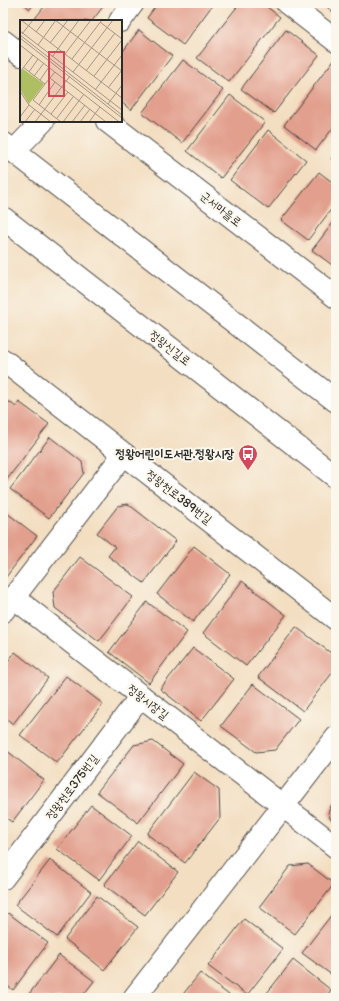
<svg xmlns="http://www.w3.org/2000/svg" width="339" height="1001" font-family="'Balsamiq Sans','Poor Story',sans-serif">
	<rect width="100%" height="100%" fill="#fbf7ec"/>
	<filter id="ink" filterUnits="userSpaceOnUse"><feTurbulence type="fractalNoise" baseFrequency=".025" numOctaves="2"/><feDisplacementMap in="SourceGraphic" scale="8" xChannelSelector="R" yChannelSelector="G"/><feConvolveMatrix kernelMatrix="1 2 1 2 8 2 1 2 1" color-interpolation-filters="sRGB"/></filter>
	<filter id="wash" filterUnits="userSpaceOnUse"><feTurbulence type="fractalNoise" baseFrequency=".012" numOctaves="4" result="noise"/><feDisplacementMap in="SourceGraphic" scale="16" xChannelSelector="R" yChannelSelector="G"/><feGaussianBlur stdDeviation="0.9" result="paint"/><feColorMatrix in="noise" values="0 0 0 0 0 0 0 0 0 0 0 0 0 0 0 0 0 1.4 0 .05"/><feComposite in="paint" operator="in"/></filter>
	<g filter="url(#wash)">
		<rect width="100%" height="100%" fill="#f3dec1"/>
		<g id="blocks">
			<g fill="#e29f8d">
				<path d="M23,3H35L30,9Z"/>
				<path d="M47,3H104L105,4L92,21H33Z"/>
				<path d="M158,3H214L183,45L147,18Z"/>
				<path d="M240,3H262L280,17L229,82L197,58Z"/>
				<path d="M322,3H336V11L333,12Z"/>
				<path d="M139,30L172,56L131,110L121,102V54Z"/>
				<path d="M286,30L319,55L274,113L241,89Z"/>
				<path d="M336,57V124L316,150L284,125Z"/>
				<path d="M183,60L223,90L182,143L142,113Z"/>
				<path d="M230,95L265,122L221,178L187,151Z"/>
				<path d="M268,130L306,160L268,209L230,180Z"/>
				<path d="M336,152V163L331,159Z"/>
				<path d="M319,172L336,185V203L308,240L281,220Z"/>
				<path d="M336,219V268L312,250Z"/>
				<path d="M10,402L16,407L19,402L49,424L5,482L3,481V403Z"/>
				<path d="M50,437L82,462L84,473L49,518L10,489Z"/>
				<path d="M128,504L176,541L144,583L108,556L115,547L97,533L118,506Z"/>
				<path d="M3,510L37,536L3,581Z"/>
				<path d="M194,546L230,574L193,622L157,594Z"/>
				<path d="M80,557L133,597L99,641L55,608L53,592Z"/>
				<path d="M242,581L286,615L246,666L203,633Z"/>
				<path d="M147,602L187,632L149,683L109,652Z"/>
				<path d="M296,627L335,656L336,668L303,711L258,677Z"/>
				<path d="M193,648L234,679L201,721L160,689Z"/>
				<path d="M15,652L48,678L13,724L3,716V668Z"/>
				<path d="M66,676L103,704L57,763L20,735Z"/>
				<path d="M253,684L299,719L275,750L256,752L221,726Z"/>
				<path d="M153,741L183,764L138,823L97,792L134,745Z"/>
				<path d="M6,750L44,780L12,822L3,816V754Z"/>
				<path d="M194,772L219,790L220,818L185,863L147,834Z"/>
				<path d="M336,799V823L331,820L328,813L331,806Z"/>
				<path d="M91,805L132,836L99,880L57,849Z"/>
				<path d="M138,841L178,872L145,915L104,885Z"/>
				<path d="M50,860L91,892L57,937L15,905Z"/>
				<path d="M308,864L334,884L295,934L259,907L290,866Z"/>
				<path d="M97,896L138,927L104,970L65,939Z"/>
				<path d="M336,909V978L302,953Z"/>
				<path d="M8,913L48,943L13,990L3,982V920Z"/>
				<path d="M244,919L283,949L247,995L208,966Z"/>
				<path d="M59,955L94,981L81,998H26Z"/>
				<path d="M293,960L331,990L325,998H263Z"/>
				<path d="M200,973L233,998H180Z"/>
			</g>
		</g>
	</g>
	<g filter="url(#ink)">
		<use href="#blocks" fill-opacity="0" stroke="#494642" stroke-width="1"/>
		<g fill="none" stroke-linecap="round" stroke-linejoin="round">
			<defs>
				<g id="street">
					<path d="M120,21L133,3"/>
					<path d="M3,41L21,55"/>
					<path d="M107,121L336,297"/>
					<path d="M14,151L43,121"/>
					<path d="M3,360L336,619"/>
					<path d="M13,597L336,847"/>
					<path d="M3,611L124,454"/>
					<path d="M3,878L141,696"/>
				</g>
				<g id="secondary">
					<path d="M287,3L336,41"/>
					<path d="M3,143L336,401"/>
					<path d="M3,218L336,477"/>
					<path d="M134,998L336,738"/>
				</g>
			</defs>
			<use href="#street" stroke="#494642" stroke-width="24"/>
			<use href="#secondary" stroke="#494642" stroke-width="24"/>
			<use href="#street" stroke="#fff" stroke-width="22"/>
			<use href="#secondary" stroke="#fff" stroke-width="22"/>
		</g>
	</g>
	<defs>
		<symbol id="bus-pin" viewBox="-11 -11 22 30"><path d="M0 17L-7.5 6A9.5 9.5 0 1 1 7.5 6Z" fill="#d1495b" stroke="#fbf7ec"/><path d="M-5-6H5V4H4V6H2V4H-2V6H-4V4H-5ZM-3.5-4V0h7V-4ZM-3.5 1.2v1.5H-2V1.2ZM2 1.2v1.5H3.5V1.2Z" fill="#fff"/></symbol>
	</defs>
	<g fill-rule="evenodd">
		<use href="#bus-pin" x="237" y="443" width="22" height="30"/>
	</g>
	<g text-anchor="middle" stroke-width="4" stroke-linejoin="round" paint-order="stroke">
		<g font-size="12" fill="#2b2b2b" stroke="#fbf7ec">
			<text transform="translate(221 209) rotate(38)" y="4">군서마을로</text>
			<text transform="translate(170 348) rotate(38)" y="4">정왕신길로</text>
			<text transform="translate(179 497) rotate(38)" y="4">정왕천로389번길</text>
			<text transform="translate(148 702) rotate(38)" y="4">정왕시장길</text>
			<text transform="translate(72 787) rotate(-53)" y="4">정왕천로375번길</text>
		</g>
		<g font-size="12" font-weight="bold" fill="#2b2b2b" stroke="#fbf7ec" text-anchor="end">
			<text x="234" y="458">정왕어린이도서관.정왕시장</text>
		</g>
	</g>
	<g transform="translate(20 20)">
		<rect width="102" height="102" fill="#f3dec1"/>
		<path d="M3,49L24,64L9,84L0,69V53Z" fill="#aebf63"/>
		<path fill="none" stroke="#a39685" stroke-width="1" d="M1,0L102,78M35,0L102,51M80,2L102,19M0,11L102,90M16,12L25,0M2,14L13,0M0,15L102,95M0,18L102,98M30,23L48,0M0,25L98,101M18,25L36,0M45,34L71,0M32,37L59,0M52,39L82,0M3,47L25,64L13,80L41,102M66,51L95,13M0,52L13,35M9,52L18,39M53,52L93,0M14,56L24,43M74,56L102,20M30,58L86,102M20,60L29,47M25,64L35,52M88,68L102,50M75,70L102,35M0,71L9,85L31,102M88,84L102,65M19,85L35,62M31,94L48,72M0,97L9,85M37,98L53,77M5,102L15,89M15,102L50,56M43,102L64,74M52,102L65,85M60,102L70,89M69,102L80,87"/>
		<path fill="#d1495b" fill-opacity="0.15" stroke="#d1495b" stroke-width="2" d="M29,32H44V76H29Z"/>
		<rect width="102" height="102" fill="none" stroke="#2b2b2b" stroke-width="2"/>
	</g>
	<rect width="339" height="1001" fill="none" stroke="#fbf7ec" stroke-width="16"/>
</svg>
